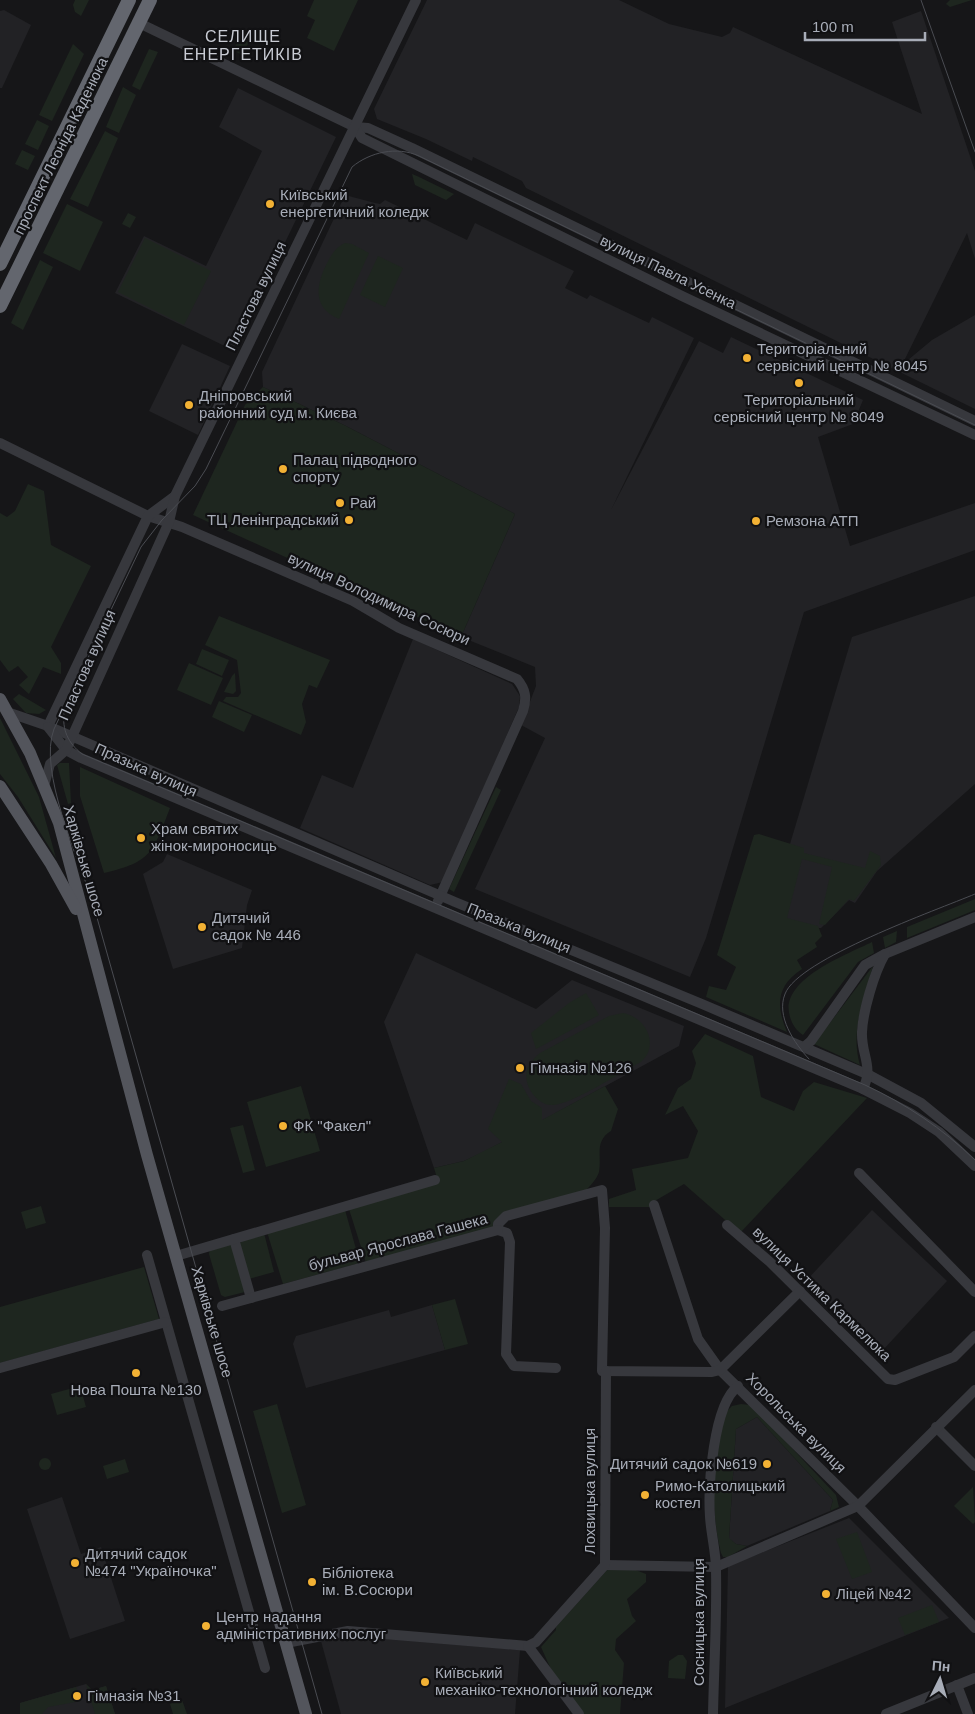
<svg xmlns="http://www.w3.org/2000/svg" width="975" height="1714" font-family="Helvetica,sans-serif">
	<rect width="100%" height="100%" fill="#161618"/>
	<g fill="#222225">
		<path d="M427,0H619L669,24L722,37L730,33L733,27L922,114L892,22L921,11L975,171V259L967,233L902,365L932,340L975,315V409L526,188L522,181L473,157L472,161L426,139L377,119L374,109Z"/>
		<path d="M4,10L31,25L2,88H0V11Z"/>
		<path d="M238,88L336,137L233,350L115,293L144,236L206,266L262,151L219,127Z"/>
		<path d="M345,195L375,203L380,204L385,200L467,240L475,223L574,271L565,288L587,299L590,295L649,323L652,317L694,338L611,510L699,341L723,353L731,337L863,400L853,424L818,437L850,546L975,503V550L804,612L706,938L690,977L475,889L545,738L521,725L536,686L535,667L461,637L515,514L344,425L263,387L262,372Z"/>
		<path d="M182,344L230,366L198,435L149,411Z"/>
		<path d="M975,596V784L877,871L855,903L849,900L821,928H770L790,844L852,637Z"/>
		<path d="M413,639L512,684L520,696L519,707L443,882L430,885L300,828L322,775L353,788Z"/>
		<path d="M167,854L252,890L247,905L242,948L173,969L143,874L163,862Z"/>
		<path d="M416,953L536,1009L572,980L684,1026L679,1046L482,1153L464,1161L434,1168L384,1022Z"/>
		<path d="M872,1210L947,1281L882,1351L806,1281Z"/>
		<path d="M432,1305L445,1350L306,1388L293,1344L296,1336L389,1310L391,1317Z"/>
		<path d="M757,1417L833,1500L830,1511L747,1546L736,1544L729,1539L736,1429Z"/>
		<path d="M62,1497L81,1554L101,1547L125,1621L70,1639L27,1509Z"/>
		<path d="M849,1518L949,1618L725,1708L728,1566Z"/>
		<path d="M350,1635L520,1650L515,1714H341L321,1641Z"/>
		<path d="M86,1684L92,1690L106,1686L115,1714H20V1703Z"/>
	</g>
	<g fill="#1e261f">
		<path d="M75,0H89L81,16L75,12L73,5Z"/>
		<path d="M314,0H358L334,51L307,38L315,20L307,16Z"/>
		<path d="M950,0H972L950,7L946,4Z"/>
		<path d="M241,35L250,40L242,55L233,50Z"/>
		<path d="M73,44L84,54L52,121L39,115Z"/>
		<path d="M149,49L158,52L140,90L132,86Z"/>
		<path d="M123,87L136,95L119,133L106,127Z"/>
		<path d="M37,120L49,126L38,150L25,144Z"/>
		<path d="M105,131L118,138L88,207L70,199Z"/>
		<path d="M22,150L35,156L28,170L15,164Z"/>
		<path d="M412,174L417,176L454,194L446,200L415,185Z"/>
		<path d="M67,204L103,222L80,271L43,253Z"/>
		<path d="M128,213L136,217L130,228L122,224Z"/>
		<path d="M145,238L211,271L184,325L118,292Z"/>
		<path d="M345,243L352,244L369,253L339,319C312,308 316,285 327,263C332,254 335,248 345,243Z"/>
		<path d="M378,256L403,268L385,307L360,295Z"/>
		<path d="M40,260L53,267L23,330L11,323Z"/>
		<path d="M263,387L344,425L515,514L461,637L193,515L245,405Z"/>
		<path d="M28,484L44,491L51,545L91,566L51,647L61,663V674L43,667L29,694L19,685L28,677L18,666L9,672L0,660V513L7,517L15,511Z"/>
		<path d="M219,616L330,660L317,688L309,685L302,704L306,722L301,735L223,701L226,697H238L241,693L237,660L205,645Z"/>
		<path d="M202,649L229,660L222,676L196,664Z"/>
		<path d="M189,663L223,678L211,705L177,690Z"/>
		<path d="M235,673L236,691L233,694L224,692L232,676Z"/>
		<path d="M19,694L46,710L39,714L26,713L13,699Z"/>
		<path d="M219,701L252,715L244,732L212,717Z"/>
		<path d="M0,718L39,797L56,858L18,797L0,774Z"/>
		<path d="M60,763H69L71,803L68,804L57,765Z"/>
		<path d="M80,767L170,808C153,852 152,862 104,873L80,796Z"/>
		<path d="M496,787L501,790L454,892L449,889Z"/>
		<path d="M759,834L804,848V853L865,868L870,851L880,856L881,865L854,901L849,899L825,925L819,924L832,867L802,859L787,918L818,926L822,936L815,943L817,947L797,960L802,969C776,986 776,1006 787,1032L706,997L709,986L726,990L736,967L717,955L754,835Z"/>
		<path d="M975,899V910L907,938V927Z"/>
		<path d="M897,931L896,942L885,948L883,937Z"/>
		<path d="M872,942L874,953L858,962L803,1035C796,1030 793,1026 790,1017C778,980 846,955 872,942Z"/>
		<path d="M873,966C864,999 850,1031 860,1065L814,1044Z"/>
		<path d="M586,993L599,1015L536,1049L531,1033L569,1003Z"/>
		<path d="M623,1013C646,1017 660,1045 641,1062C621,1072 570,1106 551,1105C540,1105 529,1092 527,1082C524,1069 531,1061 540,1053L609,1016Z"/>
		<path d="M705,1034L753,1056L761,1097L794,1111L803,1091L814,1082L867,1098L740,1233L684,1184L653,1202L652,1207H609V1199L636,1190L632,1169L688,1158L698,1131L683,1106L665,1115L678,1088L691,1079L696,1063L692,1051Z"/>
		<path d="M509,1079L521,1084L531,1101L542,1108V1120L605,1086L618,1109L611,1131C594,1141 602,1156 599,1172C597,1179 590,1186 585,1191L503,1215L492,1229L366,1263L349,1209L437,1178L434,1168L464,1161L502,1142L488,1129Z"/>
		<path d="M301,1086L320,1151L266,1167L247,1102Z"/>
		<path d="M243,1125L255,1170L243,1173L230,1128Z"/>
		<path d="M41,1206L46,1223L26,1229L21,1212Z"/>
		<path d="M345,1210L360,1263L283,1284L267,1232Z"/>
		<path d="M264,1233L274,1272L249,1279L239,1245L242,1240Z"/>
		<path d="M228,1244L235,1247L245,1292L225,1297L221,1295L209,1254L210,1248Z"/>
		<path d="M144,1267L159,1319L0,1363V1307Z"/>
		<path d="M455,1299L468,1344L445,1350L432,1305Z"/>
		<path d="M80,1386L86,1407L57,1415L51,1394Z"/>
		<path d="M277,1404L306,1505L282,1513L253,1411Z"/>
		<path d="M741,1404L750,1405L757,1411L836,1495L839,1507L830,1511L833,1500L757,1417L736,1429L729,1538L736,1544L747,1546L728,1557H723L721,1553C710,1508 711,1455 727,1411L732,1406Z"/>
		<circle cx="45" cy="1464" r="6"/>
		<path d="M125,1459L129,1472L107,1479L103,1466Z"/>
		<path d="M973,1487L975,1522L973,1524L954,1506Z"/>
		<path d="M857,1532L872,1572L852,1579L836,1539Z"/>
		<path d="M608,1569H633L646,1574V1582L627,1599L632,1616L636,1621L616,1639L615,1650L624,1663L620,1714H582L554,1676L541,1647L556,1630V1627Z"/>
		<path d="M932,1605L939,1622L905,1635L898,1618Z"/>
		<path d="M678,1655H683L687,1661L685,1679L668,1678L669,1661Z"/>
		<path d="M86,1684L92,1690L106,1686L115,1714H95Z"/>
		<path d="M76,1687L81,1701L48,1707L42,1714H20V1703Z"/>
		<path d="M182,1700L187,1714H173L170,1704Z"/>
	</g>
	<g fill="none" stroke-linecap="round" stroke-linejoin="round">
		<g stroke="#37383d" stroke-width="10">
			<path d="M139,23L355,127L368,128L412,148L975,421"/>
			<path d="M355,127L362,138L682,296L975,435"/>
			<path d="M0,443L148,516L182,527L353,601L399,628L517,679C526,690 527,698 523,711L438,901"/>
			<path d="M7,712L48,726L455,902L702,1004L869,1075L921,1103L975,1147"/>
			<path d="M48,726L148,516L175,496"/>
			<path d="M48,727L66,750L81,758L863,1089L910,1113L939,1132L975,1166"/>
			<path d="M44,786L50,764L66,750L169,522L175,496L416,0"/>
			<path d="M804,1047L811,1041L865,965L885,954L975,917"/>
			<path d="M863,1089C874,1066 861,1055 862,1032C863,1011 874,973 885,954"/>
			<path d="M859,1173L975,1292"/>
			<path d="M654,1205L698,1339L720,1370L858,1506L975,1628"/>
			<path d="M727,1225L770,1262L888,1379L895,1380L954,1357L975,1336"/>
			<path d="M498,1230V1224L506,1216L602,1190L605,1228L602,1371L712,1372L720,1370L800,1291"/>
			<path d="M498,1230L507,1233L510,1242L506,1354L514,1366L556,1368"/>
			<path d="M234,1239L251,1298"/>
			<path d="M147,1255L265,1668"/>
			<path d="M176,1256L435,1180"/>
			<path d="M222,1306L498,1230"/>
			<path d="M0,1368L166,1322"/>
			<path d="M936,1427L975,1466"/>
			<path d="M605,1565L716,1567L858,1506L975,1390"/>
			<path d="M286,1643L348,1631L528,1646"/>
			<path d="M957,1685L968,1714"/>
			<path d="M579,1714L528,1646L536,1642L605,1565L606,1371"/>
			<path d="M713,1714C714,1666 717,1618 716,1570C716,1552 711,1534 710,1517C708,1487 713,1405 738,1386"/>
			<path d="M886,1714L975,1678"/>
		</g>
		<g stroke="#53555c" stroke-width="12">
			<path d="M0,699L30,753L59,823L147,1155L306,1714"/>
			<path d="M0,786L51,864L76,909"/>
		</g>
		<g stroke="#63666e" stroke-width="14">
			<path d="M0,264L129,0"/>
			<path d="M0,306L150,0"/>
		</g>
		<g stroke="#4a4c52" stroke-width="1">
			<path d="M921,0L975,152"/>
			<path d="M64,712C62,730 68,743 82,754L865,1085C906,1104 942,1128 975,1160"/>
			<path d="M809,1059C794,1043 776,1016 785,994C798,959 937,910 975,894"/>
			<path d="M322,1714L92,900C78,858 38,770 54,729L141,547L162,520L195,486L206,469L352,167C370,152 397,146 419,156L975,425"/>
		</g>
	</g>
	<g fill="#f2b134" stroke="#111113" stroke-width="2">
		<circle cx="270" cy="204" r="5"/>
		<circle cx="747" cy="358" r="5"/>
		<circle cx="799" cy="383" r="5"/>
		<circle cx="189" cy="405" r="5"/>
		<circle cx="283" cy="469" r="5"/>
		<circle cx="340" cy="503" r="5"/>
		<circle cx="349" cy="520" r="5"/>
		<circle cx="756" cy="521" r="5"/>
		<circle cx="141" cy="838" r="5"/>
		<circle cx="202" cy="927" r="5"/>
		<circle cx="520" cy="1068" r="5"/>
		<circle cx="283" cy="1126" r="5"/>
		<circle cx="136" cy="1373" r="5"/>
		<circle cx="767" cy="1464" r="5"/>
		<circle cx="645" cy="1495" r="5"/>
		<circle cx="75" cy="1563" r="5"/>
		<circle cx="312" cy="1582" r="5"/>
		<circle cx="826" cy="1594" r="5"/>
		<circle cx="206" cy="1626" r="5"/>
		<circle cx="425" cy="1682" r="5"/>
		<circle cx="77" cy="1696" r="5"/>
	</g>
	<g text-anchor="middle" stroke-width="4.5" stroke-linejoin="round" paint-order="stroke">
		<g font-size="15" fill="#a8adb8" stroke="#111113">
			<text transform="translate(61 146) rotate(-64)" y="5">проспект Леоніда Каденюка</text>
			<text transform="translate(668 272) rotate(26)" y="5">вулиця Павла Усенка</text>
			<text transform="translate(256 296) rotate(-64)" y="5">Пластова вулиця</text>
			<text transform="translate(379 599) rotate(25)" y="5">вулиця Володимира Сосюри</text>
			<text transform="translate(87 665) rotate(-66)" y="5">Пластова вулиця</text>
			<text transform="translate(146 770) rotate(24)" y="5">Празька вулиця</text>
			<text transform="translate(84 861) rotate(74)" y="5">Харківське шосе</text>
			<text transform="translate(519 928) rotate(22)" y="5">Празька вулиця</text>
			<text transform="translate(398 1242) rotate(-15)" y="5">бульвар Ярослава Гашека</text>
			<text transform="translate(822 1294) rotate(44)" y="5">вулиця Устима Кармелюка</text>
			<text transform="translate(212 1322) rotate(74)" y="5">Харківське шосе</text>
			<text transform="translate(796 1423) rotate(45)" y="5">Хорольська вулиця</text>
			<text transform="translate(590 1491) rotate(-90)" y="5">Лохвицька вулиця</text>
			<text transform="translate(699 1622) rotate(-90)" y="5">Сосницька вулиця</text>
		</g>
		<g font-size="15" fill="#a8adb8" stroke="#111113" text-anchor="start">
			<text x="280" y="200">Київський<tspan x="280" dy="17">енергетичний коледж</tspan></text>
			<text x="757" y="354">Територіальний<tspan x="757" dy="17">сервісний центр № 8045</tspan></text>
			<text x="199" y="401">Дніпровський<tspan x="199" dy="17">районний суд м. Києва</tspan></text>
			<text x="799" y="405" text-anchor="middle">Територіальний<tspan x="799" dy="17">сервісний центр № 8049</tspan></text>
			<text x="293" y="465">Палац підводного<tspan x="293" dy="17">спорту</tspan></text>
			<text x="350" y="508">Рай</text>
			<text x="339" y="525" text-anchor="end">ТЦ Ленінградський</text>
			<text x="766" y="526">Ремзона АТП</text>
			<text x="151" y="834">Храм святих<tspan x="151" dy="17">жінок-мироносиць</tspan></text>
			<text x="212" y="923">Дитячий<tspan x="212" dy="17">садок № 446</tspan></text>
			<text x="530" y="1073">Гімназія №126</text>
			<text x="293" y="1131">ФК "Факел"</text>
			<text x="136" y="1395" text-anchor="middle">Нова Пошта №130</text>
			<text x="757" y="1469" text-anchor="end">Дитячий садок №619</text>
			<text x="655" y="1491">Римо-Католицький<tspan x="655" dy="17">костел</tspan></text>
			<text x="85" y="1559">Дитячий садок<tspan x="85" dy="17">№474 "Україночка"</tspan></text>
			<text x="322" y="1578">Бібліотека<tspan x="322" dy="17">ім. В.Сосюри</tspan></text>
			<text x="836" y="1599">Ліцей №42</text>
			<text x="216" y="1622">Центр надання<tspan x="216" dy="17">адміністративних послуг</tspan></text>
			<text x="435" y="1678">Київський<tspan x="435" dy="17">механіко-технологічний коледж</tspan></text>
			<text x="87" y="1701">Гімназія №31</text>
		</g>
		<g font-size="16" letter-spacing="1" fill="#c9ccd4" stroke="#111113">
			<text x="243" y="42">СЕЛИЩЕ<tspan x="243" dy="18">ЕНЕРГЕТИКІВ</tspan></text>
		</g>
	</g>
	<g transform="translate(940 1679) rotate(5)" stroke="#111113" stroke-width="4" paint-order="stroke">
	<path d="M0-4L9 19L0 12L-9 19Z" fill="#a8adb8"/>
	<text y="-8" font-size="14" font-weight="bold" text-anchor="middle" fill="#a8adb8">Пн</text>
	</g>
	<path d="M805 32v8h120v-8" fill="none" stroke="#a8adb8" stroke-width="2.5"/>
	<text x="812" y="32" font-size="15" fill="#a8adb8" stroke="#111113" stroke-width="4" paint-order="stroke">100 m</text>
</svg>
